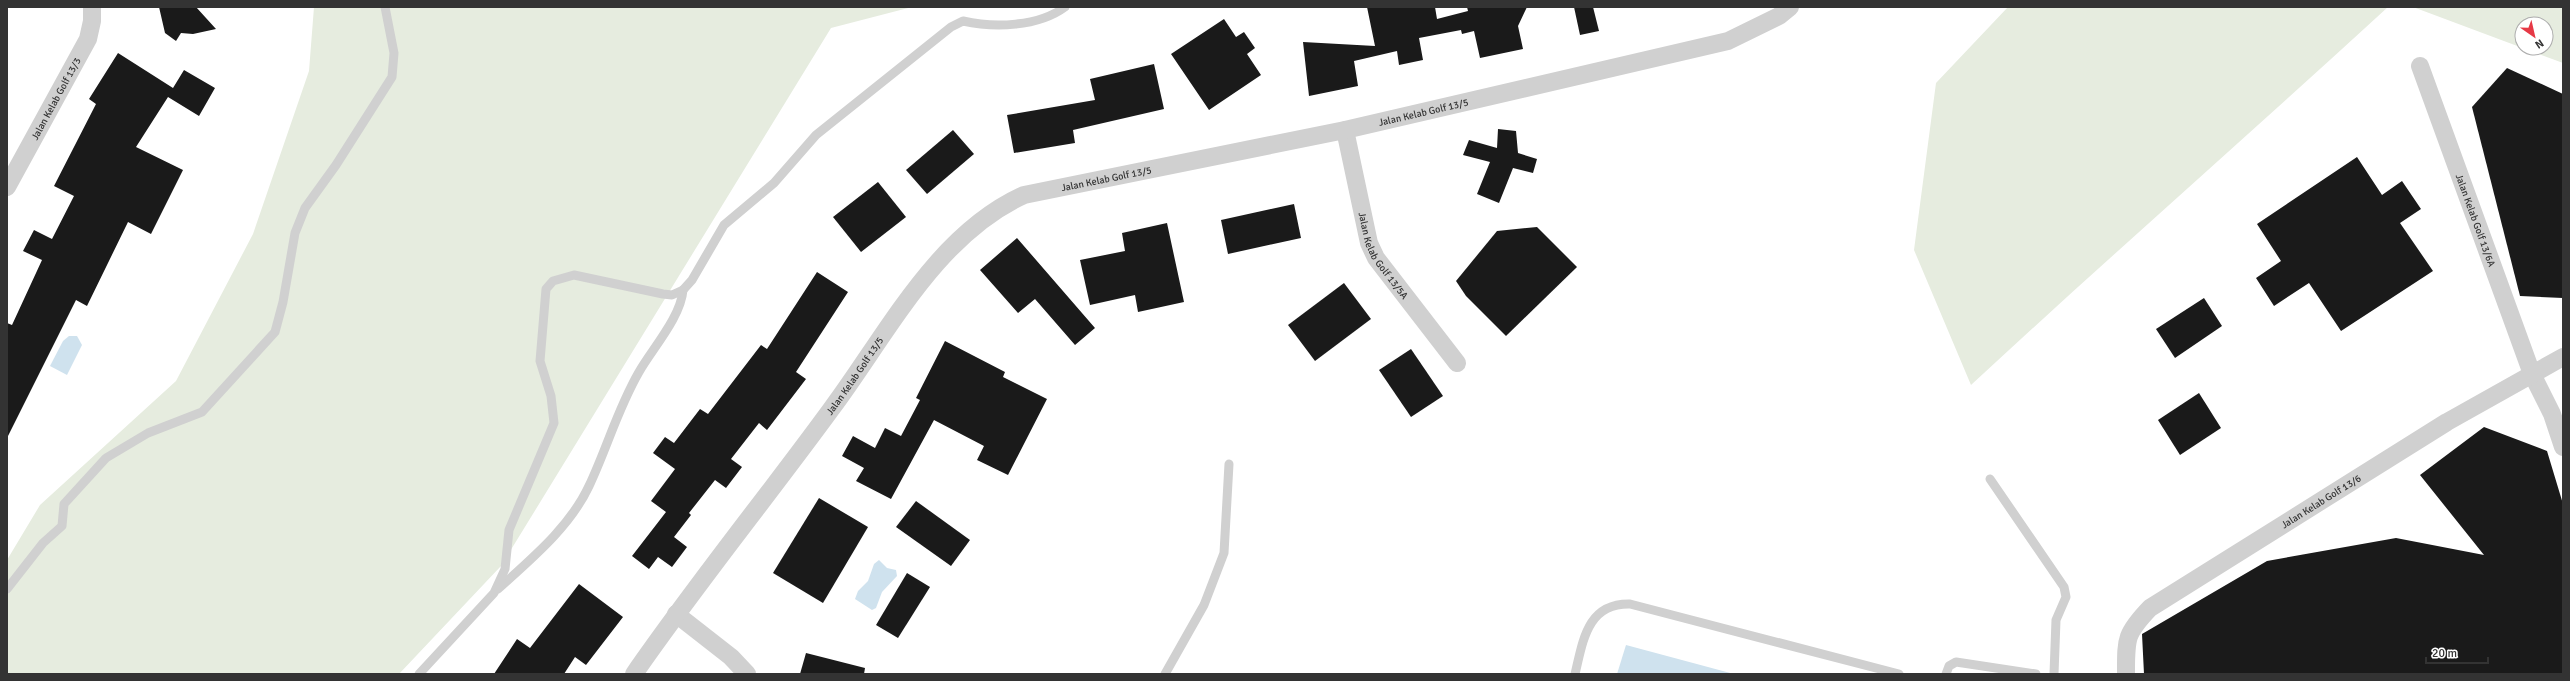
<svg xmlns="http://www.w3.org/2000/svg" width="2570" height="681" font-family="Signika,sans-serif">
	<rect width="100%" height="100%" fill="#fff"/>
	<g fill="#e6ecdf" fill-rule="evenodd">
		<path d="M314,7H912L831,28L501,566L399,674H7V560L40,505L176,381L253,234L309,71Z"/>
		<path d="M2008,7H2388C2250,134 2109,257 1971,385L1914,250L1936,83Z"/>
		<path d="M2413,7H2563V63ZM2522,24H2546V48H2522Z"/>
	</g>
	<g fill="#cfe2ee">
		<path d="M69,336H77L82,345L67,375L50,366L63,341Z"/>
		<path d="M879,560L887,568L896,570L897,576L882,592L876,608L872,610L855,599L858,591L868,581L874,564Z"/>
		<path d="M1626,645L1734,674H1617Z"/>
	</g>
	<g fill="#1a1a1a">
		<path d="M159,7H196L216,29L193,34L181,33L176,41L165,33Z"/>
		<path d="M1367,7H1435L1437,19L1468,11L1467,7H1527L1518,26L1523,49L1480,58L1474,31L1462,34L1461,30L1419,38L1423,60L1399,65L1397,51L1354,61L1358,86L1309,96L1303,42L1375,46Z"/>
		<path d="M1574,7H1593L1599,31L1580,35Z"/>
		<path d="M1224,19L1236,37L1244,32L1255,48L1247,54L1261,75L1209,110L1171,54Z"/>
		<path d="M118,53L173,88L184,70L215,88L199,116L168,97L136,147L183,170L151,234L128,222L87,306L76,300L7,438V323L12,325L42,260L23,251L34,230L52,239L74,196L54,186L96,104L89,99Z"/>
		<path d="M1154,64L1164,109L1073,130L1075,143L1014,153L1007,115L1095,100L1090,79Z"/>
		<path d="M2507,68L2563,94V298L2520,296L2472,107Z"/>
		<path d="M1498,129L1516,131L1518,153L1537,159L1533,173L1513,168L1499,203L1477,194L1490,162L1463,155L1469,140L1497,148Z"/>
		<path d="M953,130L974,154L927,194L906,170Z"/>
		<path d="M2357,157L2382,195L2402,181L2421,209L2400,223L2433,271L2341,331L2309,283L2274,306L2256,278L2281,261L2257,224Z"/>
		<path d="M878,182L906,217L861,252L833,217Z"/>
		<path d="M1294,204L1301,238L1228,254L1221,220Z"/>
		<path d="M1167,223L1184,302L1138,312L1135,295L1090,305L1080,260L1125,251L1122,233Z"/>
		<path d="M1537,227L1577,267L1506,336L1466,296L1456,281L1497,231Z"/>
		<path d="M1017,238L1095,328L1075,345L1035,299L1018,313L980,270Z"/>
		<path d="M817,272L848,292L796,372L806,379L767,430L759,423L731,459L742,467L726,488L715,480L689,513L691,515L674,537L687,547L672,567L658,557L649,569L632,556L666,512L651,501L675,469L653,453L665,437L674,443L700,409L708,414L761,345L767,349Z"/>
		<path d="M1344,283L1371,319L1315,361L1288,325Z"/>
		<path d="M2204,298L2222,326L2175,358L2156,329Z"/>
		<path d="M945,341L1005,372L1003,377L1047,399L1008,475L977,460L984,446L934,420L891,499L856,481L864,468L842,456L853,436L875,448L885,428L901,436L920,400L916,398Z"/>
		<path d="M1411,349L1443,396L1411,417L1379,370Z"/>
		<path d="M2199,393L2221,428L2180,455L2158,420Z"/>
		<path d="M2484,427L2547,451L2563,504V674H2144L2142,634L2267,561L2396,538L2484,555L2420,475Z"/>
		<path d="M819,498L868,527L823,603L773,573Z"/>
		<path d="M916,501L970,540L951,566L896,527Z"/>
		<path d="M907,573L930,587L898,638L876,625Z"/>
		<path d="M579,584L623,617L586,665L575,657L564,674H494L517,639L530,648Z"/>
		<path d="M806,653L865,668L864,674H800Z"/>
	</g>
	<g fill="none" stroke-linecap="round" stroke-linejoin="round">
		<g stroke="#d0d0d0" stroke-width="9">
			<path d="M1990,479L2064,587L2066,597L2056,620L2054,674"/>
			<path d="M7,589L43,543L62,526L64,504L106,458L148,433L202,412L275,332L283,302L295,233L305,208L336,165L392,77L394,53L385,7"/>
			<path d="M498,589C531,559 570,527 589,486C607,448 618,408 639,372C652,349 681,317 683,290"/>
			<path d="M419,674L494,593L505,569L509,530L554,423L551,396L540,361L546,289L553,281L574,275L663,294L672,295L683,290L692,280L724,225L774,183L816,135L951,27L963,21C994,28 1038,27 1065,7"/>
			<path d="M1165,674L1204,605L1224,553L1229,464"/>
			<path d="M1575,674C1583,641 1587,603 1630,604L1899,674"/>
			<path d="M1946,674L1949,666L1956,662L2036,674"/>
		</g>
		<g stroke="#d0d0d0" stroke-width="18">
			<path id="s1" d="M2420,66L2532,374L2552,414L2563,447"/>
			<path id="s2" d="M1345,130L1369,243L1376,258L1457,363"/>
			<path id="s3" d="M7,187L88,39L92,21V7"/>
			<path d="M676,614L731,657L747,674"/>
			<path id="s4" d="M634,674C697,583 767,497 832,408C887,334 937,234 1024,195L1345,130L1728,41L1779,16L1790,7"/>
			<path id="s5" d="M2126,674C2126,639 2125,634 2150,608L2447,422L2563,357"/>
		</g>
	</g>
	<g text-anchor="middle" stroke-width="4" stroke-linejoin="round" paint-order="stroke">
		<g font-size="10" fill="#333" stroke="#fff">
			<text dy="4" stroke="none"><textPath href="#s3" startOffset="101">Jalan Kelab Golf 13/3</textPath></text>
			<text dy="4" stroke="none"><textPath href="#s4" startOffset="1030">Jalan Kelab Golf 13/5</textPath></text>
			<text dy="4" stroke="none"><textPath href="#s4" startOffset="706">Jalan Kelab Golf 13/5</textPath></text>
			<text dy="4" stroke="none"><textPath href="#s1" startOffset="164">Jalan Kelab Golf 13/6A</textPath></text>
			<text dy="4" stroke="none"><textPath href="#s2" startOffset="133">Jalan Kelab Golf 13/5A</textPath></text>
			<text dy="4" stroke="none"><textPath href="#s4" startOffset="371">Jalan Kelab Golf 13/5</textPath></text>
			<text dy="4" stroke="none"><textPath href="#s5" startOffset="275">Jalan Kelab Golf 13/6</textPath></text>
		</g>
	</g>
	<rect width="2570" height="681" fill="none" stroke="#333333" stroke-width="16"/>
	<g transform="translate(2534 36) rotate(146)"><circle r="19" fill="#ffffff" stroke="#adadad"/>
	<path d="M0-3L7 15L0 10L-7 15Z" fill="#e63946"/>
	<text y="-6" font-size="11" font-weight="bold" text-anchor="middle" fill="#333333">N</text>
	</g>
	<path d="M2426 657v6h62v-6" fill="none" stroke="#333333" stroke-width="2"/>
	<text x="2432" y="657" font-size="12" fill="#333333" stroke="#ffffff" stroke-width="3" paint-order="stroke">20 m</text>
</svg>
